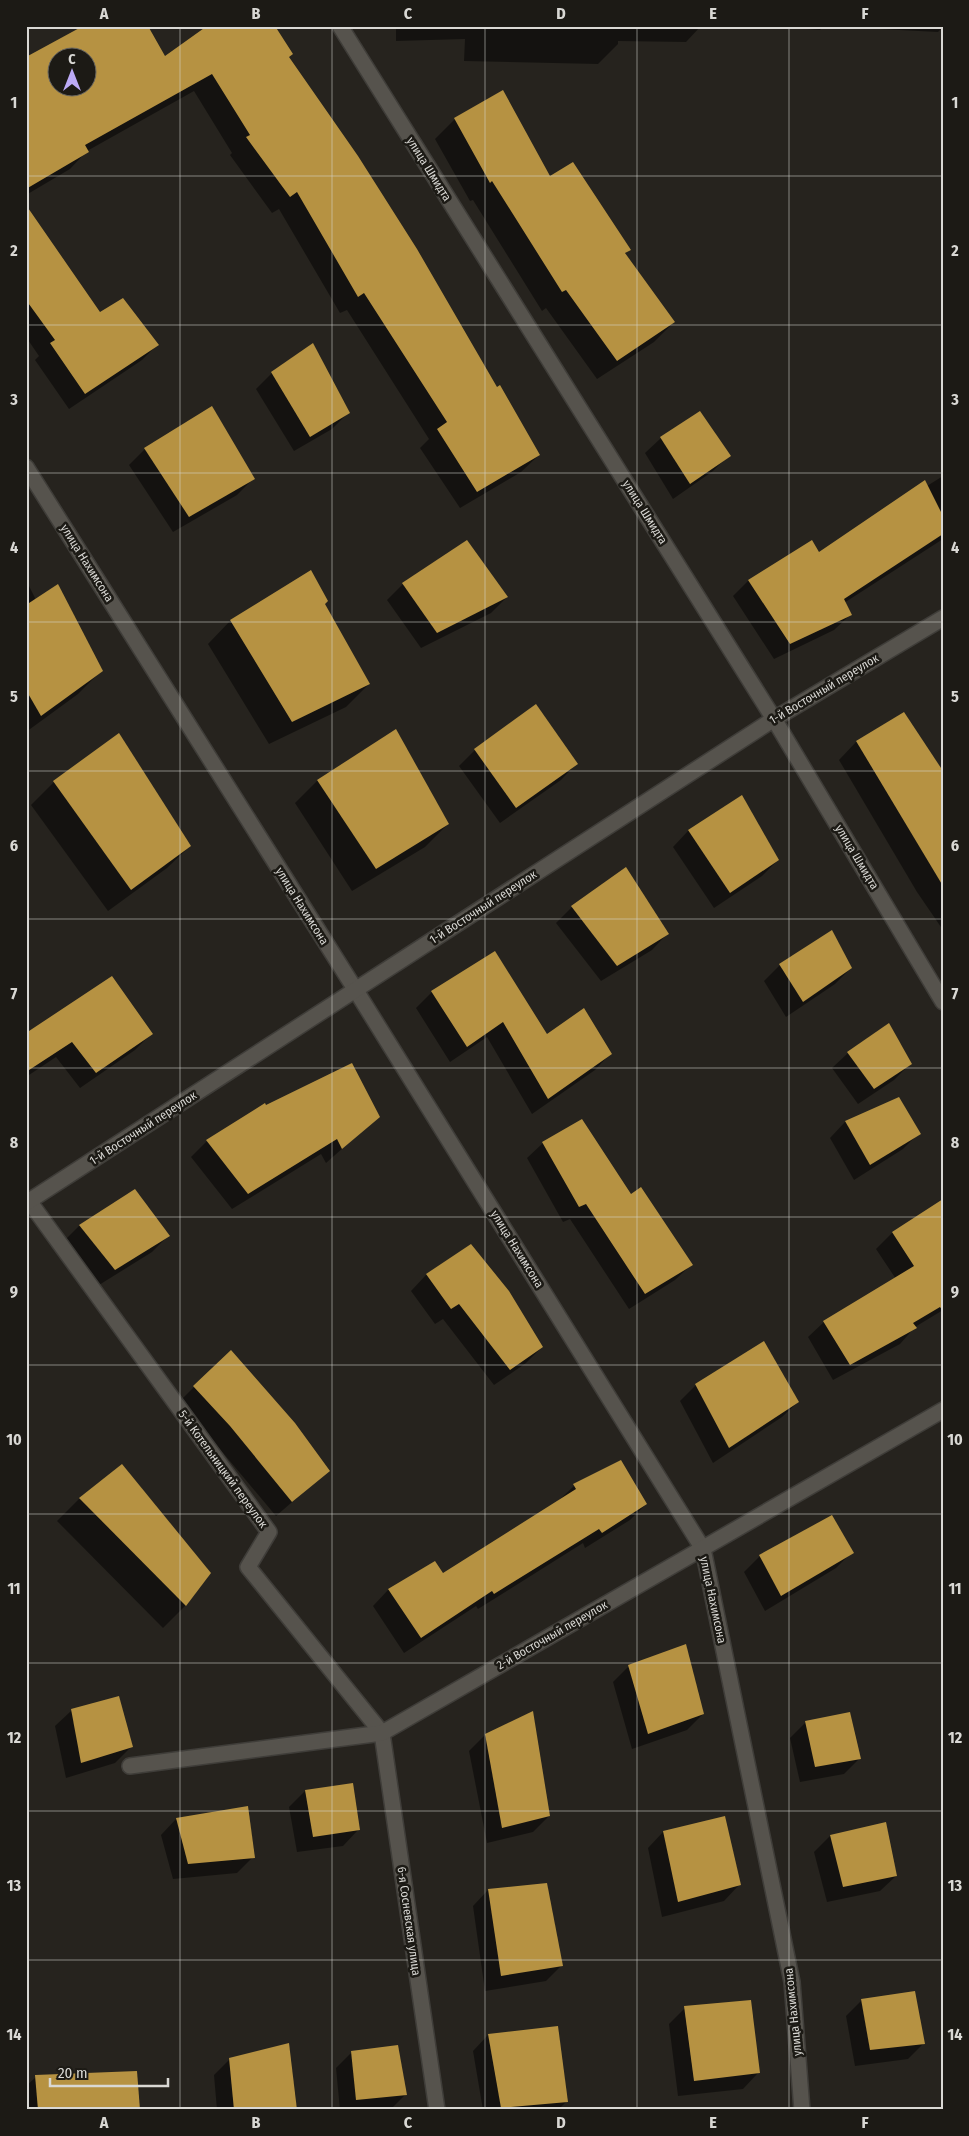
<svg xmlns="http://www.w3.org/2000/svg" width="969" height="2136" font-family="'Fira Sans Condensed',sans-serif">
	<rect width="100%" height="100%" fill="#26231e"/>
	<g fill="#0007" fill-rule="evenodd">
		<path d="M85,26L164,58L288,57L539,455L521,472L460,508L420,448L429,439L347,310L340,313L279,209L272,213L230,155L232,153L194,91L87,151L70,169L26,195V58ZM58,58H88V88H58Z"/>
		<path d="M396,26H701L686,42L618,41V44L598,64L464,61L465,39L396,41Z"/>
		<path d="M766,26H824L820,30Z"/>
		<path d="M880,26H943V27L938,32L880,29Z"/>
		<path d="M502,91L550,178L629,249L625,254L674,322L654,342L597,379L546,308L542,311L473,200L470,201L435,139L454,120Z"/>
		<path d="M26,223L99,314L157,345L142,360L69,409L35,360L39,356L26,337Z"/>
		<path d="M272,373L348,413L332,429L294,451L256,389Z"/>
		<path d="M212,408L253,479L237,495L173,532L129,465L145,449Z"/>
		<path d="M661,438L729,455L713,471L673,499L645,453Z"/>
		<path d="M943,476V539L844,603L850,615L834,630L774,659L733,596L749,580L818,554Z"/>
		<path d="M311,572L324,604L369,684L346,707L269,744L208,644L230,621Z"/>
		<path d="M26,580L36,600L101,671L78,694L26,732Z"/>
		<path d="M403,584L507,597L491,613L421,648L387,600Z"/>
		<path d="M904,714L943,773V930L917,892L839,760L856,742Z"/>
		<path d="M475,750L576,764L561,780L500,823L459,766Z"/>
		<path d="M318,780L448,824L425,847L352,891L295,803Z"/>
		<path d="M54,782L190,846L167,868L108,911L31,805Z"/>
		<path d="M741,796L778,860L762,876L714,908L673,847L688,831Z"/>
		<path d="M572,907L667,934L652,950L601,981L556,923Z"/>
		<path d="M832,932L851,968L835,984L786,1017L764,981L780,965Z"/>
		<path d="M495,953L547,1036L610,1054L595,1070L532,1114L487,1037L450,1062L416,1008L432,992Z"/>
		<path d="M151,1034L135,1050L80,1088L56,1057L26,1077V1035Z"/>
		<path d="M848,1053L910,1064L894,1080L858,1104L832,1068Z"/>
		<path d="M898,1099L919,1133L903,1149L854,1180L830,1138L845,1122Z"/>
		<path d="M378,1117L326,1163L321,1154L232,1209L191,1157L207,1141Z"/>
		<path d="M543,1143L631,1196L691,1265L675,1280L629,1309L570,1219L563,1222L527,1158Z"/>
		<path d="M135,1190L168,1236L152,1252L99,1285L64,1241L79,1226Z"/>
		<path d="M943,1200V1310L915,1327L900,1344L833,1380L808,1337L824,1322L896,1279L876,1249L892,1233Z"/>
		<path d="M471,1245L542,1347L526,1363L494,1385L443,1319L435,1324L411,1291L426,1275Z"/>
		<path d="M696,1385L798,1402L782,1417L713,1463L680,1401Z"/>
		<path d="M194,1387L328,1471L276,1516L214,1442L178,1403Z"/>
		<path d="M621,1462L646,1504L630,1520L585,1548L583,1543L478,1609L476,1606L404,1653L373,1606L388,1590L434,1562L443,1575L558,1501L574,1486Z"/>
		<path d="M122,1466L209,1573L185,1606L163,1628L57,1521L79,1499Z"/>
		<path d="M852,1552L836,1568L765,1611L744,1572L760,1556Z"/>
		<path d="M628,1667L703,1714L687,1730L632,1749L613,1682Z"/>
		<path d="M71,1711L131,1747L115,1763L66,1778L55,1726Z"/>
		<path d="M806,1722L860,1758L844,1774L800,1782L790,1738Z"/>
		<path d="M485,1735L549,1816L533,1832L487,1843L469,1751Z"/>
		<path d="M305,1791L358,1830L343,1846L297,1852L289,1807Z"/>
		<path d="M176,1819L253,1857L237,1873L173,1879L161,1835Z"/>
		<path d="M885,1824L896,1876L880,1891L827,1902L814,1852L830,1836Z"/>
		<path d="M663,1832L739,1885L724,1901L662,1917L648,1848Z"/>
		<path d="M488,1890L562,1965L546,1981L485,1991L473,1906Z"/>
		<path d="M862,2000L924,2043L908,2059L855,2066L846,2016Z"/>
		<path d="M685,2008L758,2073L743,2089L678,2096L669,2024Z"/>
		<path d="M488,2035L566,2102L558,2110H483L473,2051Z"/>
		<path d="M352,2052L405,2095L390,2110H340L336,2068Z"/>
		<path d="M230,2059L295,2110H217L214,2075Z"/>
		<path d="M36,2077L139,2110H26V2086Z"/>
	</g>
	<g fill="#b69242" fill-rule="evenodd">
		<path d="M83,26H148L165,56L207,26H275L293,54L289,57L358,156L417,249L497,387L500,385L540,455L477,492L437,429L447,422L364,293L358,297L297,192L290,197L246,137L250,135L212,74L85,145L89,152L26,189V57ZM58,58H88V88H58Z"/>
		<path d="M503,90L550,176L573,162L631,250L625,253L675,322L617,361L566,290L562,292L492,181L490,183L454,118Z"/>
		<path d="M26,205L100,312L123,298L159,345L85,394L50,343L55,340L26,300Z"/>
		<path d="M313,343L350,413L310,437L271,372Z"/>
		<path d="M212,406L255,479L189,517L144,448Z"/>
		<path d="M700,411L731,456L690,484L660,437Z"/>
		<path d="M925,480L943,516V534L844,599L852,615L790,644L748,580L812,540L819,552Z"/>
		<path d="M467,540L508,597L437,633L402,583Z"/>
		<path d="M311,570L328,601L325,604L370,684L292,722L230,620Z"/>
		<path d="M58,584L103,671L41,716L26,690V605Z"/>
		<path d="M536,704L578,764L516,808L474,749Z"/>
		<path d="M904,712L943,771V886L856,741Z"/>
		<path d="M396,729L449,824L376,869L317,780Z"/>
		<path d="M119,733L191,846L131,890L53,781Z"/>
		<path d="M742,795L779,860L730,893L688,830Z"/>
		<path d="M626,867L669,934L617,966L571,906Z"/>
		<path d="M832,930L852,968L803,1002L779,964Z"/>
		<path d="M495,951L547,1034L584,1008L612,1054L548,1099L503,1022L467,1047L431,991Z"/>
		<path d="M112,976L153,1034L96,1073L72,1042L26,1072V1033Z"/>
		<path d="M889,1023L912,1064L874,1089L847,1052Z"/>
		<path d="M352,1063L380,1117L342,1149L337,1139L248,1194L206,1140L265,1103L266,1105Z"/>
		<path d="M899,1097L921,1134L870,1165L845,1121Z"/>
		<path d="M582,1119L631,1194L641,1187L693,1265L645,1294L586,1204L579,1207L542,1142Z"/>
		<path d="M135,1189L170,1236L115,1270L79,1225Z"/>
		<path d="M943,1199V1311L940,1307L913,1323L917,1328L850,1365L823,1321L914,1266L892,1232Z"/>
		<path d="M471,1244L509,1291L543,1347L510,1370L459,1304L451,1309L426,1274Z"/>
		<path d="M764,1341L799,1402L729,1448L695,1384Z"/>
		<path d="M231,1350L295,1423L330,1471L292,1502L230,1426L193,1386Z"/>
		<path d="M621,1460L647,1504L602,1533L599,1529L494,1594L492,1591L421,1638L388,1589L435,1561L443,1573L576,1489L573,1484Z"/>
		<path d="M122,1464L211,1573L186,1606L79,1498Z"/>
		<path d="M832,1515L854,1553L781,1596L759,1555Z"/>
		<path d="M686,1644L704,1714L648,1734L628,1665Z"/>
		<path d="M119,1696L133,1747L81,1763L71,1709Z"/>
		<path d="M533,1711L550,1816L502,1828L485,1734Z"/>
		<path d="M850,1712L861,1759L815,1767L805,1721Z"/>
		<path d="M353,1783L360,1830L313,1837L305,1790Z"/>
		<path d="M248,1806L255,1858L188,1864L176,1818Z"/>
		<path d="M725,1816L741,1885L678,1902L663,1831Z"/>
		<path d="M886,1822L897,1876L843,1887L830,1835Z"/>
		<path d="M547,1883L563,1966L501,1976L488,1889Z"/>
		<path d="M915,1991L925,2044L870,2050L861,1999Z"/>
		<path d="M751,2000L760,2073L694,2081L684,2006Z"/>
		<path d="M558,2026L568,2102L501,2108L488,2034Z"/>
		<path d="M289,2043L297,2110H234L229,2058Z"/>
		<path d="M398,2045L407,2095L356,2100L351,2051Z"/>
		<path d="M137,2071L140,2110H38L35,2075Z"/>
	</g>
	<g fill="none" stroke-linecap="round" stroke-linejoin="round">
		<defs>
			<g id="street">
				<path d="M26,467L355,989L703,1549L792,1982L802,2110"/>
				<path d="M29,1201L269,1532L248,1567L382,1733"/>
				<path d="M26,1203L774,719L943,618"/>
				<path d="M382,1733L437,2110"/>
				<path d="M130,1766L382,1733L943,1410"/>
			</g>
			<path id="secondary" d="M340,26L774,719L943,1002"/>
		</defs>
		<use href="#street" stroke="#3f3d39" stroke-width="18"/>
		<use href="#secondary" stroke="#3f3d39" stroke-width="18"/>
		<use href="#street" stroke="#56534d" stroke-width="15"/>
		<use href="#secondary" stroke="#56534d" stroke-width="15"/>
	</g>
	<path fill="none" stroke="#d9d8d4" stroke-width="1" stroke-opacity="0.55" d="M180,26V2110M332,26V2110M485,26V2110M637,26V2110M789,26V2110M26,176H943M26,325H943M26,473H943M26,622H943M26,771H943M26,919H943M26,1068H943M26,1217H943M26,1365H943M26,1514H943M26,1663H943M26,1811H943M26,1960H943"/>
	<g text-anchor="middle" stroke-width="5" stroke-linejoin="round" paint-order="stroke">
		<g font-size="12" fill="#d9d8d4" stroke="#1c1a15">
			<text transform="translate(429 169) rotate(58)" y="4">улица Шмидта</text>
			<text transform="translate(645 512) rotate(58)" y="4">улица Шмидта</text>
			<text transform="translate(87 563) rotate(58)" y="4">улица Нахимсона</text>
			<text transform="translate(824 689) rotate(-31)" y="4">1-й Восточный переулок</text>
			<text transform="translate(857 857) rotate(59)" y="4">улица Шмидта</text>
			<text transform="translate(302 906) rotate(58)" y="4">улица Нахимсона</text>
			<text transform="translate(483 907) rotate(-33)" y="4">1-й Восточный переулок</text>
			<text transform="translate(143 1128) rotate(-33)" y="4">1-й Восточный переулок</text>
			<text transform="translate(517 1249) rotate(58)" y="4">улица Нахимсона</text>
			<text transform="translate(223 1469) rotate(54)" y="4">5-й Котельницкий переулок</text>
			<text transform="translate(713 1600) rotate(78)" y="4">улица Нахимсона</text>
			<text transform="translate(552 1635) rotate(-30)" y="4">2-й Восточный переулок</text>
			<text transform="translate(409 1921) rotate(82)" y="4">6-я Сосневская улица</text>
			<text transform="translate(793 2012) rotate(-96)" y="4">улица Нахимсона</text>
		</g>
	</g>
	<rect width="969" height="2136" fill="none" stroke="#1c1a15" stroke-width="55"/>
	<g transform="translate(72 72)"><circle r="24" fill="#1c1a15" stroke="#686661"/>
	<path d="M0-4L9 19L0 12L-9 19Z" fill="#bcaaf5"/>
	<text y="-8" font-size="14" font-weight="bold" text-anchor="middle" fill="#d9d8d4">С</text>
	</g>
	<path d="M50 2078v8h118v-8" fill="none" stroke="#d9d8d4" stroke-width="2.5"/>
	<text x="58" y="2078" font-size="15" fill="#d9d8d4" stroke="#1c1a15" stroke-width="4" paint-order="stroke">20 m</text>
	<rect x="28" y="28" width="914" height="2080" fill="none" stroke="#d9d8d4" stroke-width="2"/>
	<g font-size="16" text-anchor="middle" font-weight="bold" fill="#d9d8d4">
		<text x="104" y="19">A</text>
		<text x="256" y="19">B</text>
		<text x="408" y="19">C</text>
		<text x="561" y="19">D</text>
		<text x="713" y="19">E</text>
		<text x="865" y="19">F</text>
		<text x="14" y="108">1</text>
		<text x="955" y="108">1</text>
		<text x="14" y="256">2</text>
		<text x="955" y="256">2</text>
		<text x="14" y="405">3</text>
		<text x="955" y="405">3</text>
		<text x="14" y="553">4</text>
		<text x="955" y="553">4</text>
		<text x="14" y="702">5</text>
		<text x="955" y="702">5</text>
		<text x="14" y="851">6</text>
		<text x="955" y="851">6</text>
		<text x="14" y="999">7</text>
		<text x="955" y="999">7</text>
		<text x="14" y="1148">8</text>
		<text x="955" y="1148">8</text>
		<text x="14" y="1297">9</text>
		<text x="955" y="1297">9</text>
		<text x="14" y="1445">10</text>
		<text x="955" y="1445">10</text>
		<text x="14" y="1594">11</text>
		<text x="955" y="1594">11</text>
		<text x="14" y="1743">12</text>
		<text x="955" y="1743">12</text>
		<text x="14" y="1891">13</text>
		<text x="955" y="1891">13</text>
		<text x="14" y="2040">14</text>
		<text x="955" y="2040">14</text>
		<text x="104" y="2128">A</text>
		<text x="256" y="2128">B</text>
		<text x="408" y="2128">C</text>
		<text x="561" y="2128">D</text>
		<text x="713" y="2128">E</text>
		<text x="865" y="2128">F</text>
	</g>
</svg>
